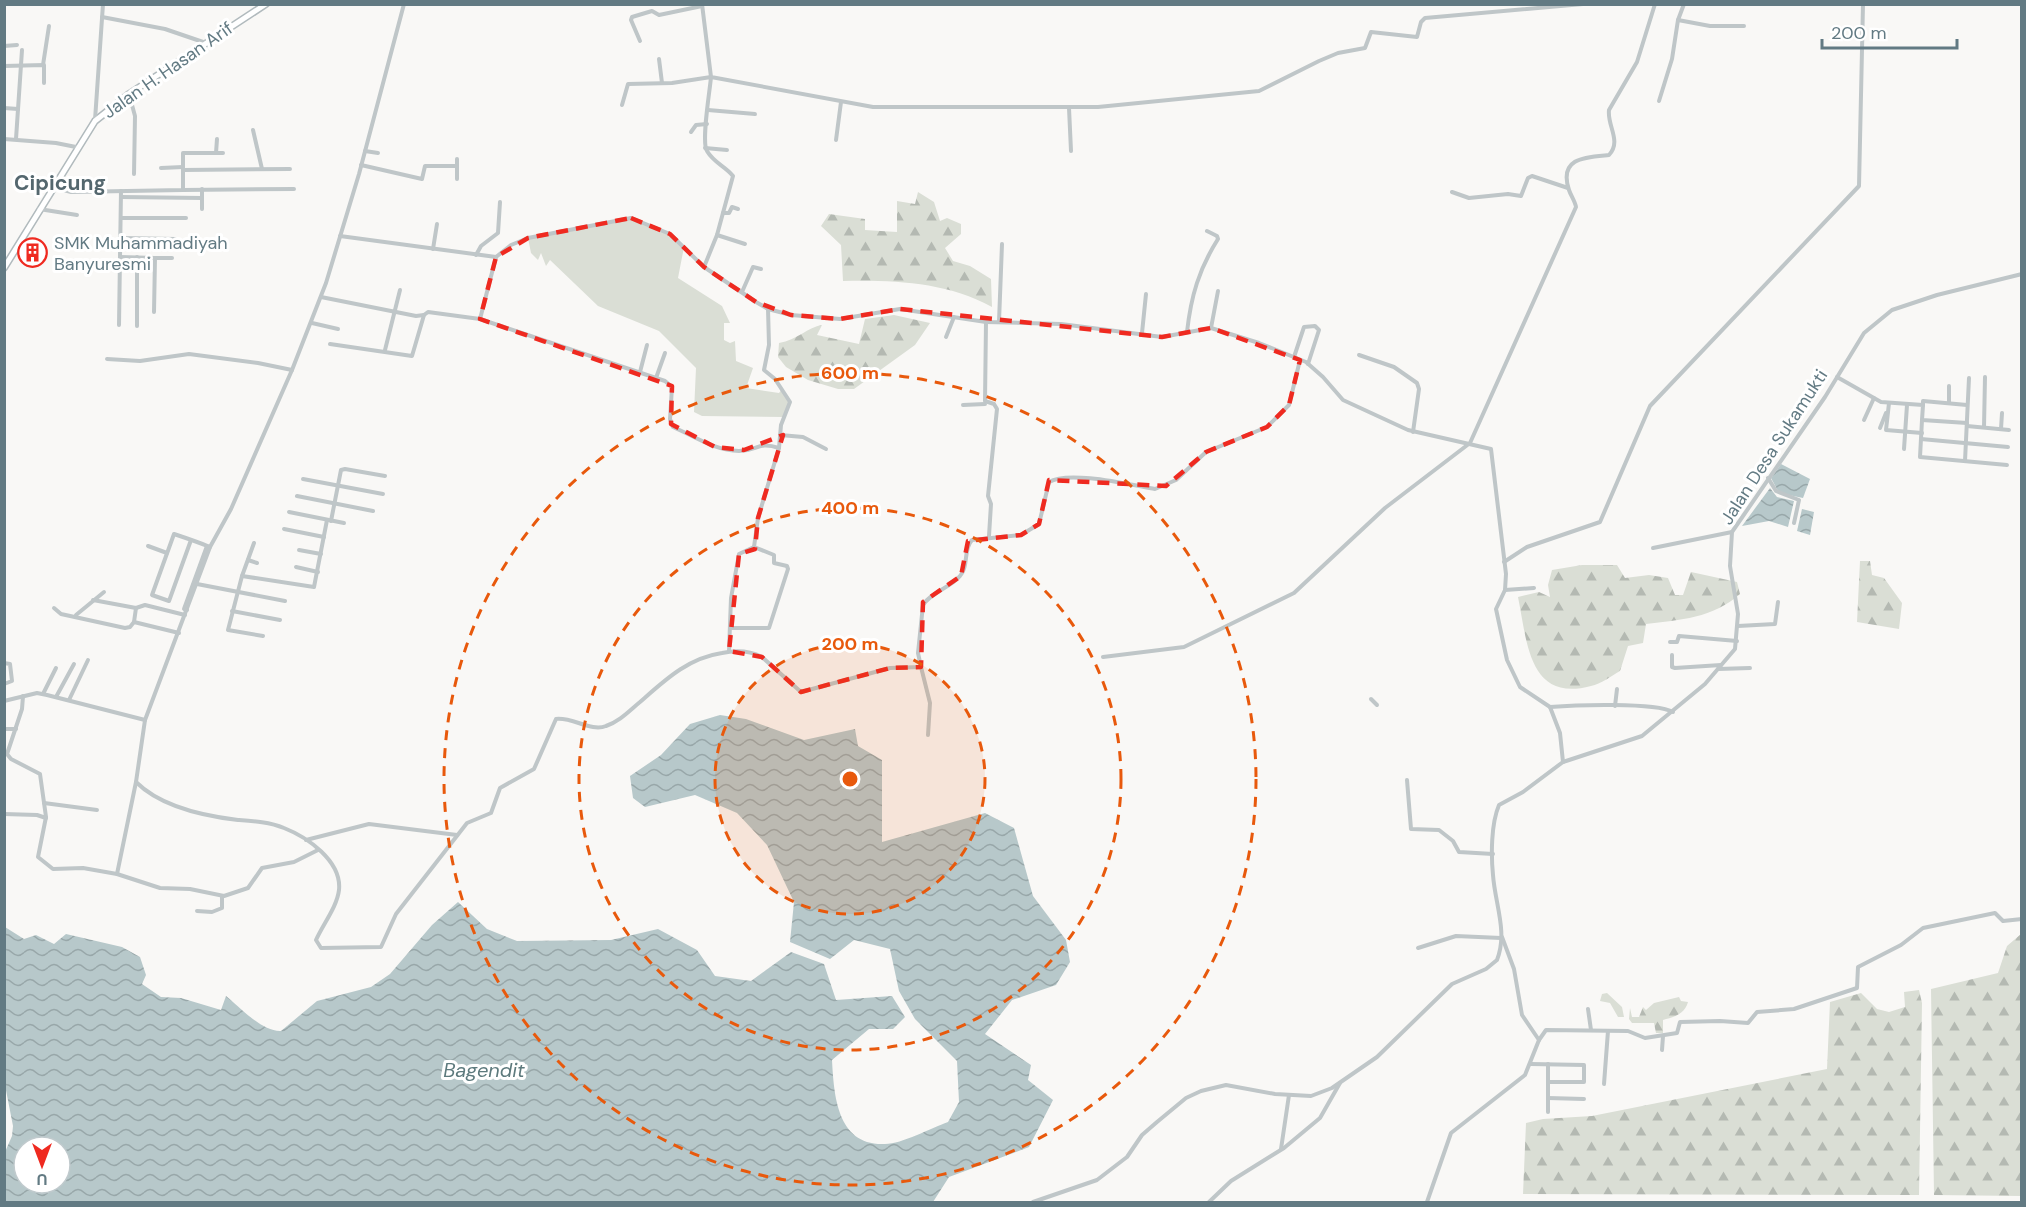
<svg xmlns="http://www.w3.org/2000/svg" width="2026" height="1207" font-family="'DM Sans',sans-serif">
	<defs>
		<pattern id="forest-firs" width="22" height="20" patternUnits="userSpaceOnUse" patternTransform="scale(1.5)"><rect width="22" height="20" fill="#daded5"/><path d="M5 1l3.5 6h-7zM16 11l3.5 6h-7z" fill="#b4b9b2"/></pattern>
		<pattern id="water-waves" width="16" height="10" patternUnits="userSpaceOnUse" patternTransform="scale(1.5)"><rect width="16" height="10" fill="#b7c8ca"/><path d="M0 5q4-4 8 0t8 0" fill="none" stroke="#98a7a9"/></pattern>
	</defs>
	<rect width="100%" height="100%" fill="#f9f8f6"/>
	<path fill="#daded5" d="M627,218L665,231L684,247L678,278L722,306L730,323H724V340L730,343L735,341L736,361L753,368L746,388L779,393L782,389L790,399L783,417L702,416L694,412L696,368L659,331L598,306L550,260L546,266L541,253L538,260L531,253L528,238Z"/>
	<g fill="url(#forest-firs)">
		<path d="M918,192L934,202L940,221L947,218L961,224V234L945,248L953,261L970,266L991,279L992,307C946,282 895,280 843,281L841,245L821,226L829,214L865,219V230L897,232V201L915,204Z"/>
		<path d="M894,315L930,323L915,345L854,389H838L808,380L786,367L778,357L779,343C797,340 808,327 822,325L817,335L859,344L865,319Z"/>
		<path d="M1860,561H1870L1872,575L1884,578L1902,603L1899,629L1857,622Z"/>
		<path d="M1582,565H1617L1625,578L1649,575L1668,578L1675,595H1683L1691,572L1737,582L1740,594C1713,618 1680,620 1646,624L1643,643L1628,646L1620,671C1611,676 1601,684 1591,686C1528,703 1527,640 1518,597L1539,592L1550,597L1548,585L1552,570Z"/>
		<path d="M2021,934V1196L1934,1195L1931,989L1998,973L2007,946Z"/>
		<path d="M1919,990L1922,1003L1919,1195L1523,1194L1526,1123L1543,1119L1592,1116L1827,1069L1830,1002L1861,993L1877,1009L1889,1012L1905,1007L1904,992Z"/>
		<path d="M1607,993L1622,1007L1624,1017H1618L1610,1003L1600,1001L1602,994Z"/>
		<path d="M1679,997L1681,1001L1688,1002C1685,1014 1674,1017 1663,1020V1033H1656L1654,1023H1632L1629,1019L1630,1008L1632,1017H1639L1643,1007L1646,1010L1654,1003Z"/>
	</g>
	<g fill="url(#water-waves)" fill-rule="evenodd">
		<path d="M1781,464L1810,479L1803,498L1779,493L1771,478Z"/>
		<path d="M1770,488L1777,497L1794,501L1788,527L1769,521L1742,526Z"/>
		<path d="M1802,509L1814,512L1810,535L1797,531Z"/>
		<path d="M720,715L746,719L804,740L855,729L858,746L882,760V842L985,813L1014,828L1033,896L1066,940L1070,962L1056,985L1012,1000L985,1034L1031,1065L1028,1080L1053,1100L1029,1147L949,1177L933,1202H5V1152L12,1136L13,1126L4,1080L5,927L24,939L36,935L54,944L66,934L122,947L140,957L146,975L142,984L161,997L181,998L221,1010L226,996C240,1007 262,1032 281,1031L317,1001L371,987L390,974L432,925L458,902L487,929L517,941L611,940L658,929L697,950L715,976L751,981L791,952L824,964L836,1000L892,996L905,1017L893,1029H869L832,1060C834,1096 837,1146 885,1144C902,1144 931,1128 948,1122L959,1102L957,1061L915,1019L899,991L890,949L854,940L830,959L790,942L794,902L767,845L737,813L695,795L645,807L633,798L630,776L661,755L690,724ZM24,1147H60V1183H24Z"/>
	</g>
	<g fill="none" stroke-linecap="round" stroke-linejoin="round">
		<defs>
			<path id="secondary" d="M4,268L95,121L129,94L266,4"/>
		</defs>
		<use href="#secondary" stroke="#b1babd" stroke-width="8"/>
		<g stroke="#bfc6c8" stroke-width="4">
			<path d="M404,4L359,174L326,283L292,370L231,509L210,547L145,720L136,782C161,807 204,816 238,820C253,821 270,822 284,828C307,837 342,861 339,890C337,907 323,924 316,940L321,948L381,947L396,914L467,823L491,813L500,788L534,769L556,719C573,717 591,732 606,726C620,721 629,711 640,702C665,680 688,658 722,653C736,650 750,651 762,657L801,692L890,668L921,667L918,653L923,605C931,592 950,588 960,576C969,566 963,549 972,540L1021,535L1039,524L1049,482C1069,470 1131,485 1155,489L1176,480L1206,452L1267,427L1289,405L1300,360"/>
			<path d="M702,4L711,77L873,107H1098L1259,91L1319,61L1338,53L1365,48L1371,32L1417,37L1421,22L1425,18L1583,4"/>
			<path d="M1684,4L1678,20L1710,26H1744"/>
			<path d="M102,17L165,29L206,43"/>
			<path d="M640,41L631,20L632,17L652,11L659,15L702,6"/>
			<path d="M4,46L17,45"/>
			<path d="M659,59L662,83"/>
			<path d="M43,65L49,26"/>
			<path d="M4,66L44,65V83"/>
			<path d="M129,94L135,116L134,174"/>
			<path d="M1659,101L1672,59L1678,20"/>
			<path d="M622,105L628,84L672,83L711,77C710,90 701,142 707,151C714,163 725,166 733,176L717,235L704,267"/>
			<path d="M4,108L18,109"/>
			<path d="M1069,108L1071,151"/>
			<path d="M708,110L755,114"/>
			<path d="M95,120L103,4"/>
			<path d="M253,130L262,169"/>
			<path d="M691,132L696,125L707,124"/>
			<path d="M4,139L56,143L76,147"/>
			<path d="M16,139L22,50"/>
			<path d="M836,140L841,102"/>
			<path d="M705,148L727,150"/>
			<path d="M365,151L378,153"/>
			<path d="M216,153L217,139"/>
			<path d="M361,165L422,179L425,166H457"/>
			<path d="M161,168L183,167"/>
			<path d="M183,170V153H223"/>
			<path d="M457,179V159"/>
			<path d="M53,187L71,192L183,190V170L290,169"/>
			<path d="M202,189V209"/>
			<path d="M183,190L294,189"/>
			<path d="M1452,192L1469,198L1508,194L1521,196L1528,178L1532,176L1568,188"/>
			<path d="M121,197L202,198"/>
			<path d="M39,209L77,215"/>
			<path d="M723,213H729L732,207L738,209"/>
			<path d="M121,218H186"/>
			<path d="M717,235L745,244"/>
			<path d="M340,236L496,257L511,245L528,238L631,218L670,234L704,267L756,302L768,309L791,315L840,319L900,309L986,322L1061,324L1162,337L1211,328L1259,343L1306,362L1323,377L1343,400L1408,430L1491,449L1506,574L1505,590L1496,609L1507,660L1520,687L1550,707L1560,733L1563,762"/>
			<path d="M120,238L175,239"/>
			<path d="M433,249L437,224"/>
			<path d="M476,255L481,246L498,233L500,202"/>
			<path d="M120,257L121,191"/>
			<path d="M155,258H172"/>
			<path d="M742,292L753,267L761,269"/>
			<path d="M321,297L416,316L424,315"/>
			<path d="M480,319L496,257"/>
			<path d="M986,322L985,401L994,404L997,409L988,496L991,504L989,536"/>
			<path d="M999,322L1002,244"/>
			<path d="M312,323L338,329"/>
			<path d="M119,325L120,257L155,258L154,312"/>
			<path d="M137,326V257"/>
			<path d="M1211,328L1218,291"/>
			<path d="M1187,332C1191,296 1199,269 1218,239L1217,236L1207,231"/>
			<path d="M1142,333L1146,294"/>
			<path d="M946,337L954,317"/>
			<path d="M330,344L412,356L424,315L428,312L480,319L665,381L672,387L670,419L673,427C694,436 715,451 739,451C758,451 757,441 779,448"/>
			<path d="M385,350L400,290"/>
			<path d="M1359,355L1394,367L1417,383L1419,389L1413,432"/>
			<path d="M1294,357L1304,327L1315,326L1319,330L1308,364"/>
			<path d="M107,359L140,361L189,354L258,363L292,370"/>
			<path d="M640,372L647,345"/>
			<path d="M1837,377L1881,402L1923,405L1922,420L1967,423"/>
			<path d="M656,378L665,353"/>
			<path d="M1949,386V403"/>
			<path d="M1889,403L1886,430L1922,433"/>
			<path d="M963,405L985,404"/>
			<path d="M1923,405V401L1967,405"/>
			<path d="M1864,420L1874,398"/>
			<path d="M1922,420L1920,457L2007,465"/>
			<path d="M1967,426L2009,430"/>
			<path d="M1984,427L1985,377"/>
			<path d="M1880,428L1886,413"/>
			<path d="M2001,429L2002,413"/>
			<path d="M780,435L803,437L826,449"/>
			<path d="M1921,439L2008,447"/>
			<path d="M1904,449L1907,405"/>
			<path d="M1965,461L1969,378"/>
			<path d="M1768,478L1776,491L1799,500L1794,523"/>
			<path d="M303,479L383,494"/>
			<path d="M297,496L373,511"/>
			<path d="M289,512L344,523"/>
			<path d="M331,521L341,470L345,469L385,476"/>
			<path d="M284,529L324,537"/>
			<path d="M191,540L169,601L152,595L174,534C186,538 198,542 210,547"/>
			<path d="M254,543L242,576L228,630L263,636"/>
			<path d="M148,546L167,553"/>
			<path d="M1653,548L1732,532"/>
			<path d="M299,550L321,554"/>
			<path d="M248,560L257,563"/>
			<path d="M1504,562L1527,547L1600,522L1650,406L1859,186L1863,4"/>
			<path d="M296,567L318,572"/>
			<path d="M242,576L314,587L327,520"/>
			<path d="M197,584L285,601"/>
			<path d="M1505,590L1534,588"/>
			<path d="M93,600L136,608L145,605L185,615"/>
			<path d="M54,608L61,614L125,628L130,627L134,622L179,633"/>
			<path d="M187,610L184,609L207,546"/>
			<path d="M232,611L280,620"/>
			<path d="M76,615L104,592"/>
			<path d="M134,622L136,608"/>
			<path d="M1738,626L1775,624L1778,602"/>
			<path d="M730,628H769L788,569L787,566L774,563V555L754,547"/>
			<path d="M1670,642H1677L1679,636L1737,641"/>
			<path d="M729,651L731,598L739,554L754,547L758,518L779,448L781,425L790,402L775,379L764,370L769,345L768,309"/>
			<path d="M1672,655V667L1675,668L1721,665"/>
			<path d="M1103,657L1184,647L1294,593L1385,508L1470,443L1576,207C1575,201 1571,196 1569,190C1558,157 1587,157 1609,155C1622,141 1607,126 1609,110L1637,62L1655,4"/>
			<path d="M4,663L10,664L12,681L4,684"/>
			<path d="M921,667L930,703L928,735"/>
			<path d="M1718,669L1750,668"/>
			<path d="M43,694L56,668"/>
			<path d="M23,696L22,709L7,754L11,759L40,774L46,817L38,857L53,869L83,868L117,874L160,888L190,889L224,896L248,888L262,868L294,862L318,850"/>
			<path d="M56,697L74,664"/>
			<path d="M1371,699L1377,705"/>
			<path d="M69,700L88,660"/>
			<path d="M4,701L37,693L47,695L145,720"/>
			<path d="M1615,706L1617,689"/>
			<path d="M1550,707C1574,705 1655,702 1673,712"/>
			<path d="M4,729H16"/>
			<path d="M1407,780L1411,829L1439,830L1453,841L1459,852L1493,854"/>
			<path d="M44,803L97,810"/>
			<path d="M4,814L37,815L46,818"/>
			<path d="M306,840L369,824L457,835"/>
			<path d="M117,874L136,782"/>
			<path d="M197,911L212,912L222,908V896"/>
			<path d="M1418,948L1456,936L1501,938"/>
			<path d="M1588,1009L1591,1030"/>
			<path d="M1539,1040L1546,1030L1628,1031L1645,1038L1677,1033L1680,1022L1720,1021L1748,1023L1757,1012L1794,1009L1857,988L1858,967L1901,945L1923,928L1995,913L2003,921L2022,919"/>
			<path d="M1662,1050L1663,1036"/>
			<path d="M1531,1064L1584,1065V1082H1548"/>
			<path d="M1604,1084L1608,1031"/>
			<path d="M1548,1098L1584,1099"/>
			<path d="M1548,1112V1064"/>
			<path d="M1281,1149L1289,1095"/>
			<path d="M1033,1202L1097,1180L1127,1157L1142,1135L1157,1122L1186,1098L1201,1091L1226,1085L1275,1094L1311,1096L1332,1088L1377,1057L1452,984L1486,969L1497,960C1508,932 1495,904 1493,875C1491,855 1491,824 1499,805L1523,792L1563,762L1642,736L1705,684L1735,649L1738,614L1730,566L1732,532L1825,397L1864,333L1892,310L1937,295L2022,274"/>
			<path d="M1209,1202L1231,1181L1284,1148L1320,1118L1340,1083"/>
			<path d="M1427,1202L1451,1133L1525,1075L1539,1040L1522,1015L1514,969L1502,937"/>
		</g>
		<use href="#secondary" stroke="#fff" stroke-width="5"/>
	</g>
	<path fill="none" stroke="#ef2a20" stroke-width="4.5" stroke-dasharray="12 8" stroke-linejoin="round" d="M631,218L670,234L704,267L756,302L791,315L840,319L900,309L1162,337L1211,328L1300,360L1289,405L1267,427L1206,452L1166,486L1049,480L1039,524L1021,535L968,541L961,576L923,602L921,667L890,668L801,692L762,657L729,651L739,554L755,549L758,518L783,435L744,450L715,447L671,424L672,386L480,319L496,257L528,238Z"/>
	<circle cx="850" cy="779" r="135" fill="#e8590c" fill-opacity=".12"/>
	<g fill="none" stroke="#e8590c" stroke-width="3" stroke-dasharray="10 8">
		<circle cx="850" cy="779" r="135"/>
		<circle cx="850" cy="779" r="271"/>
		<circle cx="850" cy="779" r="406"/>
	</g>
	<defs>
		<symbol id="building-ring" viewBox="-11 -11 22 22"><circle r="9.5" fill="#fff" stroke="#ef2a20" stroke-width="1.5"/><path d="M-4-6H4V6H1V3H-1V6H-4ZM-2.5-4.3h1.7v1.8h-1.7ZM.8-4.3h1.7v1.8H.8ZM-2.5-1h1.7V.8h-1.7ZM.8-1h1.7V.8H.8Z" fill="#ef2a20"/></symbol>
	</defs>
	<g fill-rule="evenodd">
		<use href="#building-ring" x="16" y="236" width="33" height="33"/>
	</g>
	<g text-anchor="middle" stroke-width="6" stroke-linejoin="round" paint-order="stroke">
		<g font-size="18" fill="#627a83" stroke="#fff">
			<text transform="translate(168 70) rotate(-35)" y="6">Jalan H. Hasan Arif</text>
			<text transform="translate(1774 447) rotate(-57)" y="6">Jalan Desa Sukamukti</text>
		</g>
		<g font-size="18" fill="#627a83" stroke="#fff" text-anchor="start">
			<text x="54" y="249">SMK Muhammadiyah<tspan x="54" dy="21">Banyuresmi</tspan></text>
		</g>
		<g font-size="20" font-style="italic" fill="#5d7a7d" stroke="#fff">
			<text x="484" y="1077">Bagendit</text>
		</g>
		<g font-size="21" font-weight="bold" fill="#54676e" stroke="#fff">
			<text x="60" y="190">Cipicung</text>
		</g>
	</g>
	<circle cx="850" cy="779" r="9" fill="#e8590c" stroke="#fff" stroke-width="3"/>
	<g font-size="18" text-anchor="middle" font-weight="bold" fill="#e8590c" stroke="#fff" stroke-width="6" stroke-linejoin="round" paint-order="stroke">
		<text x="850" y="379">600 m</text>
		<text x="850" y="514">400 m</text>
		<text x="850" y="650">200 m</text>
	</g>
	<rect width="2026" height="1207" fill="none" stroke="#627a83" stroke-width="12"/>
	<g transform="translate(42 1165) rotate(180)"><circle r="28" fill="#ffffff" stroke="#c0cacd" stroke-width="1.5"/>
	<path d="M0-4.5L10 22L0 15L-10 22Z" fill="#ef2a20"/>
	<text y="-9" font-size="16" font-weight="bold" text-anchor="middle" fill="#627a83">U</text>
	</g>
	<path d="M1822 39v9h135v-9" fill="none" stroke="#627a83" stroke-width="3"/>
	<text x="1831" y="39" font-size="18" fill="#627a83" stroke="#ffffff" stroke-width="4.5" paint-order="stroke">200 m</text>
</svg>
